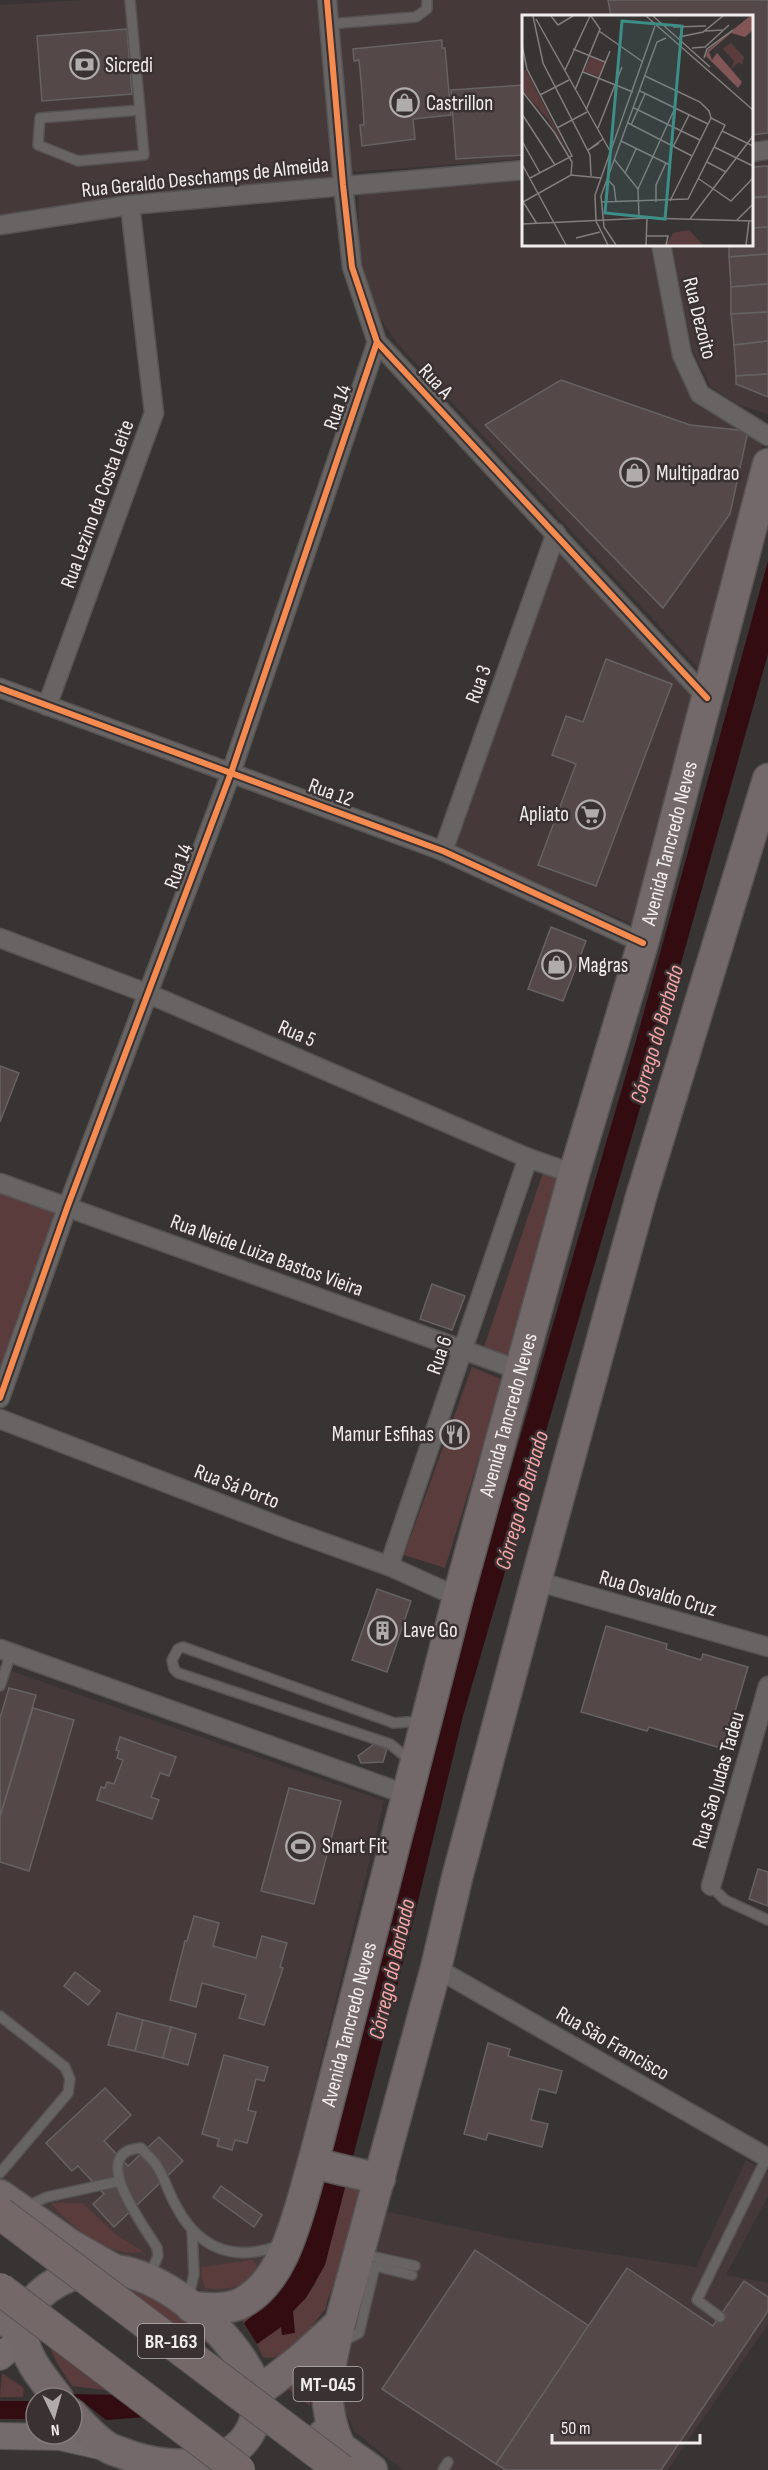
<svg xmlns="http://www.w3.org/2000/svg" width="768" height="2470" font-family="'Sofia Sans Condensed',sans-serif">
	<rect width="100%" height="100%" fill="#383434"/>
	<g fill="#46393a">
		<path d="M85,0H316L333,178L0,217V5Z"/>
		<path d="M337,0H768V140L752,141V16H524L523,159L351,172Z"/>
		<path d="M768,161V414L737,404L711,387L692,349L672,245L752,244V162Z"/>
		<path d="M523,181L524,244L655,245L679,374L695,404L763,443L704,674L397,343L374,309L359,250V192Z"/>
		<path d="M560,548L697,698L637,926L453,847Z"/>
		<path d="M0,1667L384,1801L305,2127L280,2246L237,2292L203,2291L98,2249L0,2180Z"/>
		<path d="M746,2160L768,2172V2196L726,2275L768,2283V2324L668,2470H403L355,2432L345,2411L341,2395L380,2210L517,2240L696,2267Z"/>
	</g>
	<g fill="#5a3c3d">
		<path d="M543,1172L564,1181L516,1363L483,1350Z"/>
		<path d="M0,1189L63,1212L0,1380Z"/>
		<path d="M472,1367L503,1380L445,1568L404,1555Z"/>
		<path d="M311,2179L356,2188L360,2191L362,2198L347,2254L327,2301L326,2308C314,2324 285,2365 263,2357L257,2344L281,2327L315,2285L342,2200L299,2254L285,2282L265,2305L244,2323L238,2313Z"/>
		<path d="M51,2203H83L116,2235L143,2251C111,2260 70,2226 51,2203Z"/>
		<path d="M252,2260L257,2265C252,2288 224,2291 205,2288L201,2276L202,2267Z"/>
		<path d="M117,2282C156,2295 180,2312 208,2341L199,2347Z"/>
		<path d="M49,2345L113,2391L72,2386L57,2363Z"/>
		<path d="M317,2357L310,2386V2406L283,2385Z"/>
		<path d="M2,2373L24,2388L23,2397H0Z"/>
	</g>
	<g fill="#330c11">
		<path d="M768,561V654L643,1098L463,1716L398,1983L325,2265L306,2298L293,2311L295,2333L282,2335L281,2327L257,2344L244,2323C271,2299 283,2287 299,2254L481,1571L637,1037Z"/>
		<path d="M73,2394L118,2395L147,2417L106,2420Z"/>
		<path d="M0,2401H34L36,2419H0Z"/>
	</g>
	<g fill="#544848" stroke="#666262" stroke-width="1.5">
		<path d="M608,0H768V133L752,135V16H611Z"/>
		<path d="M127,29L132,94L42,101L37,36Z"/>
		<path d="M442,40V48H445L451,115L413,119L415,139L362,146L360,125H364L362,91L359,60L354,61L353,49Z"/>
		<path d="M524,85V155L456,159L451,90Z"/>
		<path d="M768,166V196L752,197V167Z"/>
		<path d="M768,197V227L752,228V198Z"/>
		<path d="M768,227V254L729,257V244H752V228Z"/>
		<path d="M768,254V284L731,287L729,257Z"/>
		<path d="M768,284V312L731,314V287Z"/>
		<path d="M768,312V341L734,345L731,314Z"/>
		<path d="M768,341V374L736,376L734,345Z"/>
		<path d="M768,374V397L736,384V376Z"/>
		<path d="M561,380L690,425L748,431L730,514L663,608L485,425Z"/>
		<path d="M606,659L672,684L596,886L538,865L576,764L552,755L566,716L583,722Z"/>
		<path d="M551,927L586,941L563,1001L528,989Z"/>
		<path d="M0,1066L19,1073L0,1122Z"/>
		<path d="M432,1284L465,1296L452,1330L420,1319Z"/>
		<path d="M377,1589L411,1601L387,1672L352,1660Z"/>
		<path d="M606,1626L667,1644L666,1649L701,1660L703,1654L748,1667L724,1749L649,1727L647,1731L581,1712Z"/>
		<path d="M9,1688L36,1695L0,1817V1718Z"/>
		<path d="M33,1708L74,1720L29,1871L0,1862V1817Z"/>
		<path d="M120,1737L176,1757L169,1776L160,1773L151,1797L159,1800L152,1819L97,1800L101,1787L105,1788L107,1782L114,1784L123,1760L117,1758L119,1751L116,1750Z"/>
		<path d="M374,1744L387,1749L383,1762L361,1763L358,1756Z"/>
		<path d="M289,1788L341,1801L314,1904L261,1891Z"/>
		<path d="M758,1869L768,1872V1906L749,1899Z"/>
		<path d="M194,1916L219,1923L213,1946L256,1958L262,1936L287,1943L280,1967L283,1968L264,2025L239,2018L246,1995L202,1983L196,2007L170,2000L185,1941H187Z"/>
		<path d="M75,1972L100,1991L88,2005L64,1986Z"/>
		<path d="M117,2013L143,2020L135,2051L108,2045Z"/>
		<path d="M143,2020L171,2027L163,2058L135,2051Z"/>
		<path d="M171,2027L196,2034L188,2065L163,2058Z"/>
		<path d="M488,2043L510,2049L508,2056L562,2071L556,2093L539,2089L531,2120L548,2124L542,2147L488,2133L486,2140L464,2134Z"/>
		<path d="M224,2055L268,2067L264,2081L256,2079L248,2110L256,2112L247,2143L235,2140L232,2150L217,2146L219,2139L202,2134Z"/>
		<path d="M105,2088L131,2115L104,2141L128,2166L159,2137L183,2161L114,2227L93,2204L104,2194L78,2166L72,2171L46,2143Z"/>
		<path d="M221,2186L262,2215L254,2227L213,2197Z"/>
		<path d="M475,2250L589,2326L496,2464L382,2389Z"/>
		<path d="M627,2268L713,2326L744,2281L768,2297V2311L661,2470H506L496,2464Z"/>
	</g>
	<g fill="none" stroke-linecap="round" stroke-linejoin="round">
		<defs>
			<g id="service">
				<path d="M130,0L144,155L78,161L38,145L40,118L140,110"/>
				<path d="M329,24L416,17L427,9V0"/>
				<path d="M0,1686L11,1653"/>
				<path d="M411,1761L390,1744L178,1673L174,1669L172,1660L178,1649L183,1647L394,1723L421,1721"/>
				<path d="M711,1886L725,1900L768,1920"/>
				<path d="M0,2016L65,2067L70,2079L68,2093L0,2173"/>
				<path d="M27,2206L47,2197L120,2181"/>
				<path d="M362,2254L415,2266"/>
				<path d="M149,2276L158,2256L157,2248C146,2228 85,2151 141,2148C146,2154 153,2160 157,2166C164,2177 168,2191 175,2204C197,2247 231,2263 278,2246"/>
				<path d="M188,2299L194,2274L192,2231"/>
				<path d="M720,2317L697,2300L767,2157"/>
				<path d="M342,2342L359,2333L375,2266L412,2275"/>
				<path d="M443,2470L448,2462"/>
			</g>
			<g id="minor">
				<path d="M327,0L343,185L352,267L377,342L707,698"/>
				<path d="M752,152L768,150"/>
				<path d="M0,225L130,205L524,170"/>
				<path d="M661,244L682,355L700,394L768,436"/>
				<path d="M0,688L443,851L643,943"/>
				<path d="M47,706L154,413L130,205"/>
				<path d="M443,851L556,533"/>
				<path d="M0,938L149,994L528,1158L574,1174"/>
				<path d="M0,1183L519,1370"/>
				<path d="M0,1398L67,1208L231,773L377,342"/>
				<path d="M0,1419L289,1530L389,1566L458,1597"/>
				<path d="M389,1566L528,1158"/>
				<path d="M536,1581L768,1647"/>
				<path d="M0,1649L408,1795"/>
				<path d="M711,1886L768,1686"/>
				<path d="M436,1968L768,2158"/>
			</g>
			<g id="secondary">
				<path d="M0,2357L23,2337"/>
				<path d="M0,2436L60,2437L109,2448"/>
			</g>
			<g id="primary">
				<path d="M313,2163L380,2179"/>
				<path d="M0,2195L71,2245L115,2270"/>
				<path id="s1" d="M191,2307C207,2308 222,2310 237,2305C286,2285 299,2208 313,2163L458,1597L574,1174L643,943L768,464"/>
				<path d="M0,2317L23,2332"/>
				<path d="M257,2393L302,2358L340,2323"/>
				<path d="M58,2398C45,2381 24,2357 23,2335C21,2290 78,2265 116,2270C169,2277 231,2333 253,2380C260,2396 259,2412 252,2428C232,2470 172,2470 130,2456C123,2453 115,2451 109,2448C95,2440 83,2426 72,2414"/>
				<path d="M323,2435L372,2470"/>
				<path d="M339,2445C319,2398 329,2371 340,2323L436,1968L457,1878L536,1581L641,1197L768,779"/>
			</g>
		</defs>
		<use href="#service" stroke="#565353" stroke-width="12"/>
		<use href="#minor" stroke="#565353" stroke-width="21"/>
		<use href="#secondary" stroke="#565353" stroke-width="28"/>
		<use href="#primary" stroke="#565353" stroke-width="33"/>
		<use href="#service" stroke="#686464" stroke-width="9"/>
		<use href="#minor" stroke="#686464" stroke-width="18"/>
		<use href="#secondary" stroke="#736b6c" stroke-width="26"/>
		<use href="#primary" stroke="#74696a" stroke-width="30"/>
		<defs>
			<g id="trunk-bridge">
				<path d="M0,2213L341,2470"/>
				<path d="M0,2289L239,2470"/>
			</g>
		</defs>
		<use href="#trunk-bridge" stroke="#565353" stroke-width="34" stroke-linecap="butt"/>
		<use href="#trunk-bridge" stroke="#746869" stroke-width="32"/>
		<defs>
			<g id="cycleway">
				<path d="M327,0L343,185L352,267L377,342L707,698"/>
				<path d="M0,688L443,851L643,943"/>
				<path d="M0,1398L67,1208L231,773L377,342"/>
			</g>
		</defs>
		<use href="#cycleway" stroke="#3a3232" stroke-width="10"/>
		<use href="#cycleway" stroke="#f68b52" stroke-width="6"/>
	</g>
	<defs>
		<symbol id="bank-ring" viewBox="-11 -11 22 22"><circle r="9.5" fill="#3a3232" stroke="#b1acac" stroke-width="1.5"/><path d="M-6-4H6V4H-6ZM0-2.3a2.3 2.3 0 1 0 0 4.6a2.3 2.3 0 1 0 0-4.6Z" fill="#b1acac"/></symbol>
		<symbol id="shop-ring" viewBox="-11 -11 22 22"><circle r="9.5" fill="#3a3232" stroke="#b1acac" stroke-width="1.5"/><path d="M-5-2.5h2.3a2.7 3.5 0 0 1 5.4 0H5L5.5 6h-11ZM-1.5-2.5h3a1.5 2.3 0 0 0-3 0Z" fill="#b1acac"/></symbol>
		<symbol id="supermarket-ring" viewBox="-11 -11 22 22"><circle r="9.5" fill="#3a3232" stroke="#b1acac" stroke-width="1.5"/><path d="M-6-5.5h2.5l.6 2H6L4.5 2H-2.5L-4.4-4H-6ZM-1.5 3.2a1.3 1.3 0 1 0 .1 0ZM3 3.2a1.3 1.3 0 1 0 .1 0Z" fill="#b1acac"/></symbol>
		<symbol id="restaurant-ring" viewBox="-11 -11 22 22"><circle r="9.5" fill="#3a3232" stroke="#b1acac" stroke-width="1.5"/><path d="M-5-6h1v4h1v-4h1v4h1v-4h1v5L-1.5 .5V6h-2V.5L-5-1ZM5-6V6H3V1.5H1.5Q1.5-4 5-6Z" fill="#b1acac"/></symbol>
		<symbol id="building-ring" viewBox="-11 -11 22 22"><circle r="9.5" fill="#3a3232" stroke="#b1acac" stroke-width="1.5"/><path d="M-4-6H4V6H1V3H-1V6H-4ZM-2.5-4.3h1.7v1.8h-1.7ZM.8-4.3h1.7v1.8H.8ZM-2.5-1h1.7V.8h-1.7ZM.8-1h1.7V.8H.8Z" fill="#b1acac"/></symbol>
		<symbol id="stadium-ring" viewBox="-11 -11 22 22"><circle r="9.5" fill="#3a3232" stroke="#b1acac" stroke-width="1.5"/><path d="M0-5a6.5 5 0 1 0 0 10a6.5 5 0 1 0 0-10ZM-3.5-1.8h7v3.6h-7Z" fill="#b1acac"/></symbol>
	</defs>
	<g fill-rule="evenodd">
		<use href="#bank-ring" x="68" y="48" width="33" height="33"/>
		<use href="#shop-ring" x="388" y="86" width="33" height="33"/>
		<use href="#shop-ring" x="618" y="456" width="33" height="33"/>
		<use href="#supermarket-ring" x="574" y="798" width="33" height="33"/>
		<use href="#shop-ring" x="540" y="948" width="33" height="33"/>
		<use href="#restaurant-ring" x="438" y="1418" width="33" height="33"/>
		<use href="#building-ring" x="366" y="1614" width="33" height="33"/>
		<use href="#stadium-ring" x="284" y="1830" width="33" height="33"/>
	</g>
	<g text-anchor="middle" stroke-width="5" stroke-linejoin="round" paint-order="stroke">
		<g fill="#3a3232" stroke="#bbb5b5" stroke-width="1.5">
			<rect x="138" y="2324" width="66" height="34" rx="4.5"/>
			<rect x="293.5" y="2367" width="69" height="34" rx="4.5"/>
		</g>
		<g font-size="20" font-weight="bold" fill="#f2eded">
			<text x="171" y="2348">BR-163</text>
			<text x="328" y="2391">MT-045</text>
		</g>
		<g font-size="21" fill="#f2eded" stroke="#3a3232" text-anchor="start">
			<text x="105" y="72">Sicredi</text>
			<text x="426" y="110">Castrillon</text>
			<text x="656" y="480">Multipadrao</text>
			<text x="569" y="821" text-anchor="end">Apliato</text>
			<text x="578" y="972">Magras</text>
			<text x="434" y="1441" text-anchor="end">Mamur Esfihas</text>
			<text x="403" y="1637">Lave Go</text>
			<text x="322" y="1853">Smart Fit</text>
		</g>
		<g font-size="21" fill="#f2eded" stroke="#3a3232">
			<text transform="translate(205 177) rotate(-6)" y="7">Rua Geraldo Deschamps de Almeida</text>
			<text transform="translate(700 318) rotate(76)" y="7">Rua Dezoito</text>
			<text transform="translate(436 381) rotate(47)" y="7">Rua A</text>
			<text transform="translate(337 407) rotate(-71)" y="7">Rua 14</text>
			<text transform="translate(97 504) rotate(-70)" y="7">Rua Lezino da Costa Leite</text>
			<text transform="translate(478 684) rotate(-70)" y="7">Rua 3</text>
			<text transform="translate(331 792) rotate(20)" y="7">Rua 12</text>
			<text dy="7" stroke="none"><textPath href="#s1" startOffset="1580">Avenida Tancredo Neves</textPath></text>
			<text transform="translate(178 866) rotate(-70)" y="7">Rua 14</text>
			<text transform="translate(297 1033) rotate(23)" y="7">Rua 5</text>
			<text transform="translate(267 1255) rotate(20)" y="7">Rua Neide Luiza Bastos Vieira</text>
			<text transform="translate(439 1355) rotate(-71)" y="7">Rua 6</text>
			<text dy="7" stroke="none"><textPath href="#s1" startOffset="986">Avenida Tancredo Neves</textPath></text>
			<text transform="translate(237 1486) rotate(21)" y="7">Rua Sá Porto</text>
			<text transform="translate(658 1593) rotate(16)" y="7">Rua Osvaldo Cruz</text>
			<text transform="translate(718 1780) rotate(-74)" y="7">Rua São Judas Tadeu</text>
			<text dy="7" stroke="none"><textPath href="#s1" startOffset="356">Avenida Tancredo Neves</textPath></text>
			<text transform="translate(613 2043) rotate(30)" y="7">Rua São Francisco</text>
		</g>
		<g font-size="22" font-style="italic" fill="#f8a5a8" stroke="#3a3232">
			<text transform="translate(656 1034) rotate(-74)" y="8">Córrego do Barbado</text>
			<text transform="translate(521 1500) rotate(-74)" y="8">Córrego do Barbado</text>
			<text transform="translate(391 1969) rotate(-77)" y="8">Córrego do Barbado</text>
		</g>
	</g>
	<g transform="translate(522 15)">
		<rect width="231" height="231" fill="#383434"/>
		<path d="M209,28L222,42L220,50L217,47L209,54L212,46L201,34ZM68,42L83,48L77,62L62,56ZM0,55H4L48,142L26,104L0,75ZM167,215L181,230H144L151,218Z" fill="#5a3c3d"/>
		<path d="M228,1H231V15L223,22L209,18L187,37L190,45L195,38L220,67L216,73L184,41L186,35Z" fill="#825557"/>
		<path fill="none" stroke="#827e7e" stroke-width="1.5" d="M11,1L21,48L68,140L69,161M29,1L36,10L51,1M124,1L231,95M131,1L188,52M14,4L88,136M151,12L184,11M77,16L121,47M183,16L202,15M157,22L181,17L201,1M0,30L5,54L50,141L8,163M170,33L183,32L207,10M51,34L83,47M182,43L185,34L211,15M43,55L68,1M61,57L111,77M123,61L178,87L187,96L189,103M53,75L78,14L69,1M0,76L32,117L50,147L49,160M118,76L186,109M18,80L47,65M112,93L178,125M64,95L88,36M0,99L33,150M106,108L170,141M109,110L123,79M35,113L65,97M76,113L100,52M200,116L231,131M0,126L18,158M99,126L148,150M77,128L66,135L81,124M151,132L167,100M192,132L231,151M92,144L116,174L117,203M185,147L204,157M0,149L44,230M103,158L114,134M85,164L92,171L94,187M177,164L209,186L231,163M116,174L153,93M0,185L15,209M148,186L189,103M1,187L49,160L79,163M79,187L166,184L203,110L189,103M134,187V170L144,148M168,204L231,121M215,205L231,189M0,209L125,203L231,206M124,221H146L144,230M54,223L78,217M86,230L74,206L73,180L133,11M94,230L82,212L79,181L135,27L144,23M124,230L125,203M224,230L227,206"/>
		<path fill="#3c8e87" fill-opacity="0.15" stroke="#3c8e87" stroke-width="3" d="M100,6L160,11L143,204L83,198Z"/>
		<rect width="231" height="231" fill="none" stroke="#f2eded" stroke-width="3"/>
	</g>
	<g transform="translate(54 2416) rotate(175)"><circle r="28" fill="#3a3232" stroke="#847d7d" stroke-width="1.5"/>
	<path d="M0-4.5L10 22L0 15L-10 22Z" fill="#b1acac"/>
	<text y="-9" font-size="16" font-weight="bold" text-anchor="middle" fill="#f2eded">N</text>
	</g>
	<path d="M552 2434v9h148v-9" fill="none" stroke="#f2eded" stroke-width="3"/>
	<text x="561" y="2434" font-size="18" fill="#f2eded" stroke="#3a3232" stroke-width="4.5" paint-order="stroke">50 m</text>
</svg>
